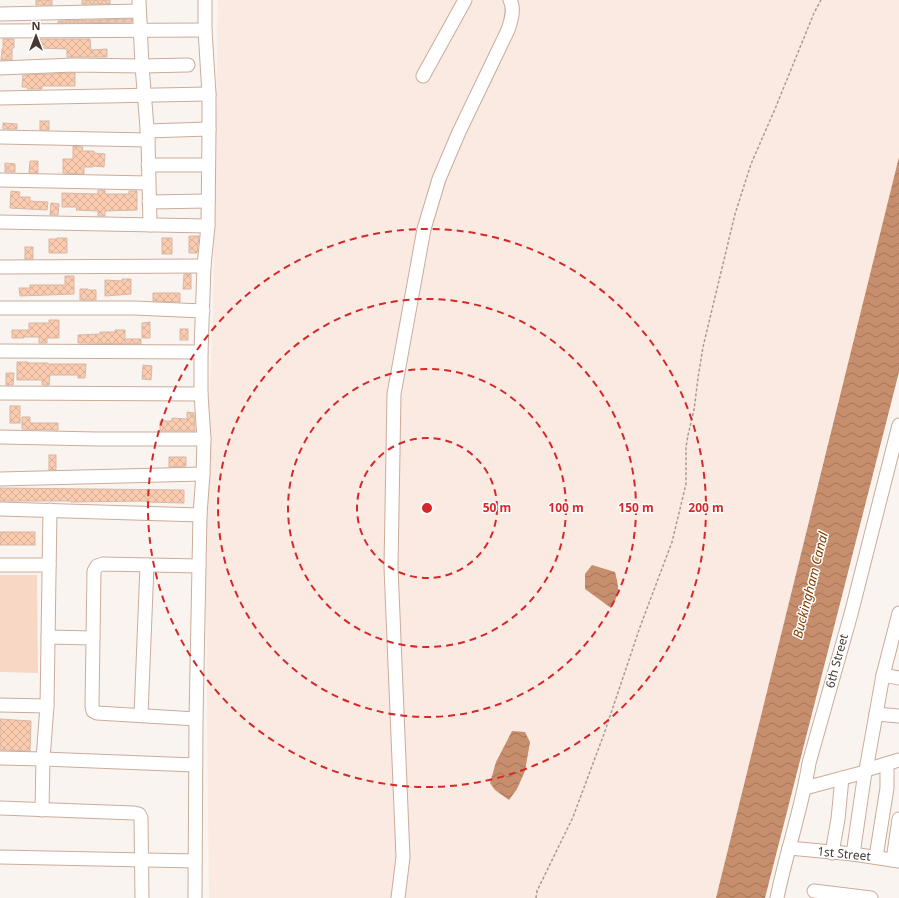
<svg xmlns="http://www.w3.org/2000/svg" width="899" height="898" font-family="'Noto Sans',sans-serif">
	<defs>
		<pattern id="water-waves" width="16" height="10" patternUnits="userSpaceOnUse"><rect width="16" height="10" fill="#c68e6d"/><path d="M0 5q4-4 8 0t8 0" fill="none" stroke="#a3755a"/></pattern>
		<pattern id="building-cross-hatch" width="8" height="8" patternUnits="userSpaceOnUse"><rect width="8" height="8" fill="#fbcbaf"/><path d="M0 0l8 8M0 8l8-8" fill="none" stroke="#d8af97"/></pattern>
	</defs>
	<rect width="100%" height="100%" fill="#faf4f0"/>
	<path fill="#faeae1" d="M218,0H899V157L716,898H209L205,494L213,312Z"/>
	<path fill="#f8d8c5" d="M0,575H37L38,673L0,672Z"/>
	<g fill="url(#water-waves)">
		<path d="M899,157V372L765,898H716Z"/>
		<path d="M592,565L615,572C619,588 620,593 611,608L585,589V574Z"/>
		<path d="M512,731L525,732L530,742L525,771L517,789L509,800L495,790L490,783L496,762Z"/>
	</g>
	<g fill="url(#building-cross-hatch)" stroke="#d7b8a6">
		<rect x="36" y="0" width="16" height="5"/>
		<rect x="82" y="0" width="28" height="4"/>
		<path d="M132,19V22L58,23V21Z"/>
		<path d="M3,39H14V48H12V60H1L2,49H3Z"/>
		<path d="M39,39H90L91,50L107,49V57H67V49L39,48Z"/>
		<path d="M75,73V86H42V89H27V87H22L23,75Z"/>
		<rect x="40" y="121" width="9" height="9"/>
		<path d="M3,123L17,124V129H3Z"/>
		<path d="M73,146L83,147L82,151H94V153L105,154L104,167L93,166V167H84V174L63,173V159H73Z"/>
		<path d="M30,161H38V173H29Z"/>
		<path d="M5,163L15,164V172H5Z"/>
		<path d="M98,190H105V194H129V191H137V210L105,211V216H98V211L76,210L77,207H62V193L98,194Z"/>
		<path d="M11,191L20,192L19,197H30V201L48,202L47,210L10,208Z"/>
		<path d="M51,203L59,204L58,215H50Z"/>
		<path d="M189,236H199L197,253H189Z"/>
		<path d="M57,238H67V253H49V239H57Z"/>
		<rect x="162" y="238" width="10" height="16"/>
		<rect x="25" y="247" width="8" height="12"/>
		<path d="M184,274H191V289H183Z"/>
		<path d="M65,276H74V294L20,296L19,288H30V285H65Z"/>
		<path d="M122,279H131V294L105,296V280L122,281Z"/>
		<path d="M80,289H88V290H96V300H80Z"/>
		<path d="M153,293H180V302L153,301Z"/>
		<path d="M49,320H59V338H47V343H39V337H24V338H12V330H29V323H49Z"/>
		<path d="M150,322V338H142V323Z"/>
		<rect x="180" y="329" width="8" height="11"/>
		<path d="M115,330H125V339H141V344L78,343V335L100,334V332H115Z"/>
		<path d="M17,362H28V363H48V364H86L85,378H78V375H50L49,385H42V380H17Z"/>
		<path d="M143,365L152,366L151,380L142,379Z"/>
		<path d="M6,373H14L13,385H6Z"/>
		<rect x="10" y="406" width="10" height="17"/>
		<path d="M187,412L194,413L195,431H160V421H172V418L187,419Z"/>
		<path d="M22,417H30V423H58V430L22,429Z"/>
		<rect x="49" y="455" width="7" height="15"/>
		<path d="M169,457H186V466L169,467Z"/>
		<path d="M0,488L184,490V503L146,502V501L71,502V501H0Z"/>
		<rect x="0" y="532" width="35" height="13"/>
		<path d="M0,719L31,721L30,751L0,750Z"/>
	</g>
	<g fill="none" stroke-linecap="round" stroke-linejoin="round">
		<defs>
			<g id="minor">
				<path d="M139,0L142,66L148,140L150,225"/>
				<path d="M0,14L139,11"/>
				<path d="M0,31L205,30"/>
				<path d="M0,68L74,65L142,66L188,65"/>
				<path d="M423,76L465,0"/>
				<path d="M0,98L209,94"/>
				<path d="M147,131L209,129"/>
				<path d="M0,137L148,140"/>
				<path d="M148,165H208"/>
				<path d="M0,180L148,183"/>
				<path d="M149,202L208,201"/>
				<path d="M0,222L208,226"/>
				<path d="M0,267L204,266"/>
				<path d="M0,308H134L203,311"/>
				<path d="M0,351L201,352"/>
				<path d="M0,393L201,394"/>
				<path d="M0,437L97,439H204"/>
				<path d="M0,479L203,474"/>
				<path d="M0,509L200,515"/>
				<path d="M0,565H49"/>
				<path d="M48,637L93,638"/>
				<path d="M883,675L899,678"/>
				<path d="M0,705L47,706"/>
				<path d="M876,714L899,716"/>
				<path d="M141,715L147,565"/>
				<path d="M196,719L97,713L93,711L92,706L94,571L97,566L103,564L199,566"/>
				<path d="M0,758L43,759L195,765"/>
				<path d="M866,770L883,675L899,613"/>
				<path d="M805,788L865,772L866,770L899,760"/>
				<path d="M0,808L134,813L139,814L141,818L142,898"/>
				<path d="M42,810L43,759L47,706L50,510"/>
				<path d="M789,848L853,854L899,861"/>
				<path d="M832,853L838,819L842,778"/>
				<path d="M853,854L865,772"/>
				<path d="M0,857L195,861"/>
				<path d="M876,857L887,788V764"/>
				<path d="M893,860L899,819"/>
				<path d="M814,891L871,898"/>
				<path d="M195,898L196,719L200,515L203,474L204,439L201,394V352L204,266L208,226L209,129V94L205,30V0"/>
				<path d="M398,898L403,857L391,567L394,394L424,229L439,179L459,132L508,30C511,21 515,9 510,0"/>
				<path d="M777,898C786,853 802,808 809,763L851,614L899,425"/>
			</g>
		</defs>
		<use href="#minor" stroke="#caac9a" stroke-width="15"/>
		<path stroke="#a59c96" stroke-width="1.5" stroke-dasharray="3 2" stroke-linecap="butt" d="M536,898L537,891L573,817L604,734L640,627L672,542L686,484V447L688,435L694,410L698,378L703,347L735,214L751,164L775,109L814,13L821,0"/>
		<use href="#minor" stroke="#fff" stroke-width="13"/>
	</g>
	<g fill="none" stroke="#d62828" stroke-width="2" stroke-dasharray="7 5">
		<circle cx="427" cy="508" r="70"/>
		<circle cx="427" cy="508" r="139"/>
		<circle cx="427" cy="508" r="209"/>
		<circle cx="427" cy="508" r="279"/>
	</g>
	<g text-anchor="middle" stroke-width="3" stroke-linejoin="round" paint-order="stroke">
		<g font-size="12" fill="#463932" stroke="#fff">
			<text transform="translate(837 661) rotate(-75)" y="4">6th Street</text>
			<text transform="translate(844 854) rotate(6)" y="4">1st Street</text>
		</g>
		<g font-size="13" font-style="italic" fill="#7f3b00" stroke="#fff">
			<text transform="translate(810 585) rotate(-76)" y="5">Buckingham Canal</text>
		</g>
	</g>
	<circle cx="427" cy="508" r="6" fill="#d62828" stroke="#fff" stroke-width="2"/>
	<g font-size="12" text-anchor="middle" font-weight="bold" fill="#d62828" stroke="#fff" stroke-width="3" stroke-linejoin="round" paint-order="stroke">
		<text x="497" y="512">50 m</text>
		<text x="566" y="512">100 m</text>
		<text x="636" y="512">150 m</text>
		<text x="706" y="512">200 m</text>
	</g>
	<g transform="translate(36 36)" stroke="#ffffff" stroke-width="3" paint-order="stroke">
	<path d="M0-3L7 15L0 10L-7 15Z" fill="#463932"/>
	<text y="-6" font-size="11" font-weight="bold" text-anchor="middle" fill="#463932">N</text>
	</g>
</svg>
